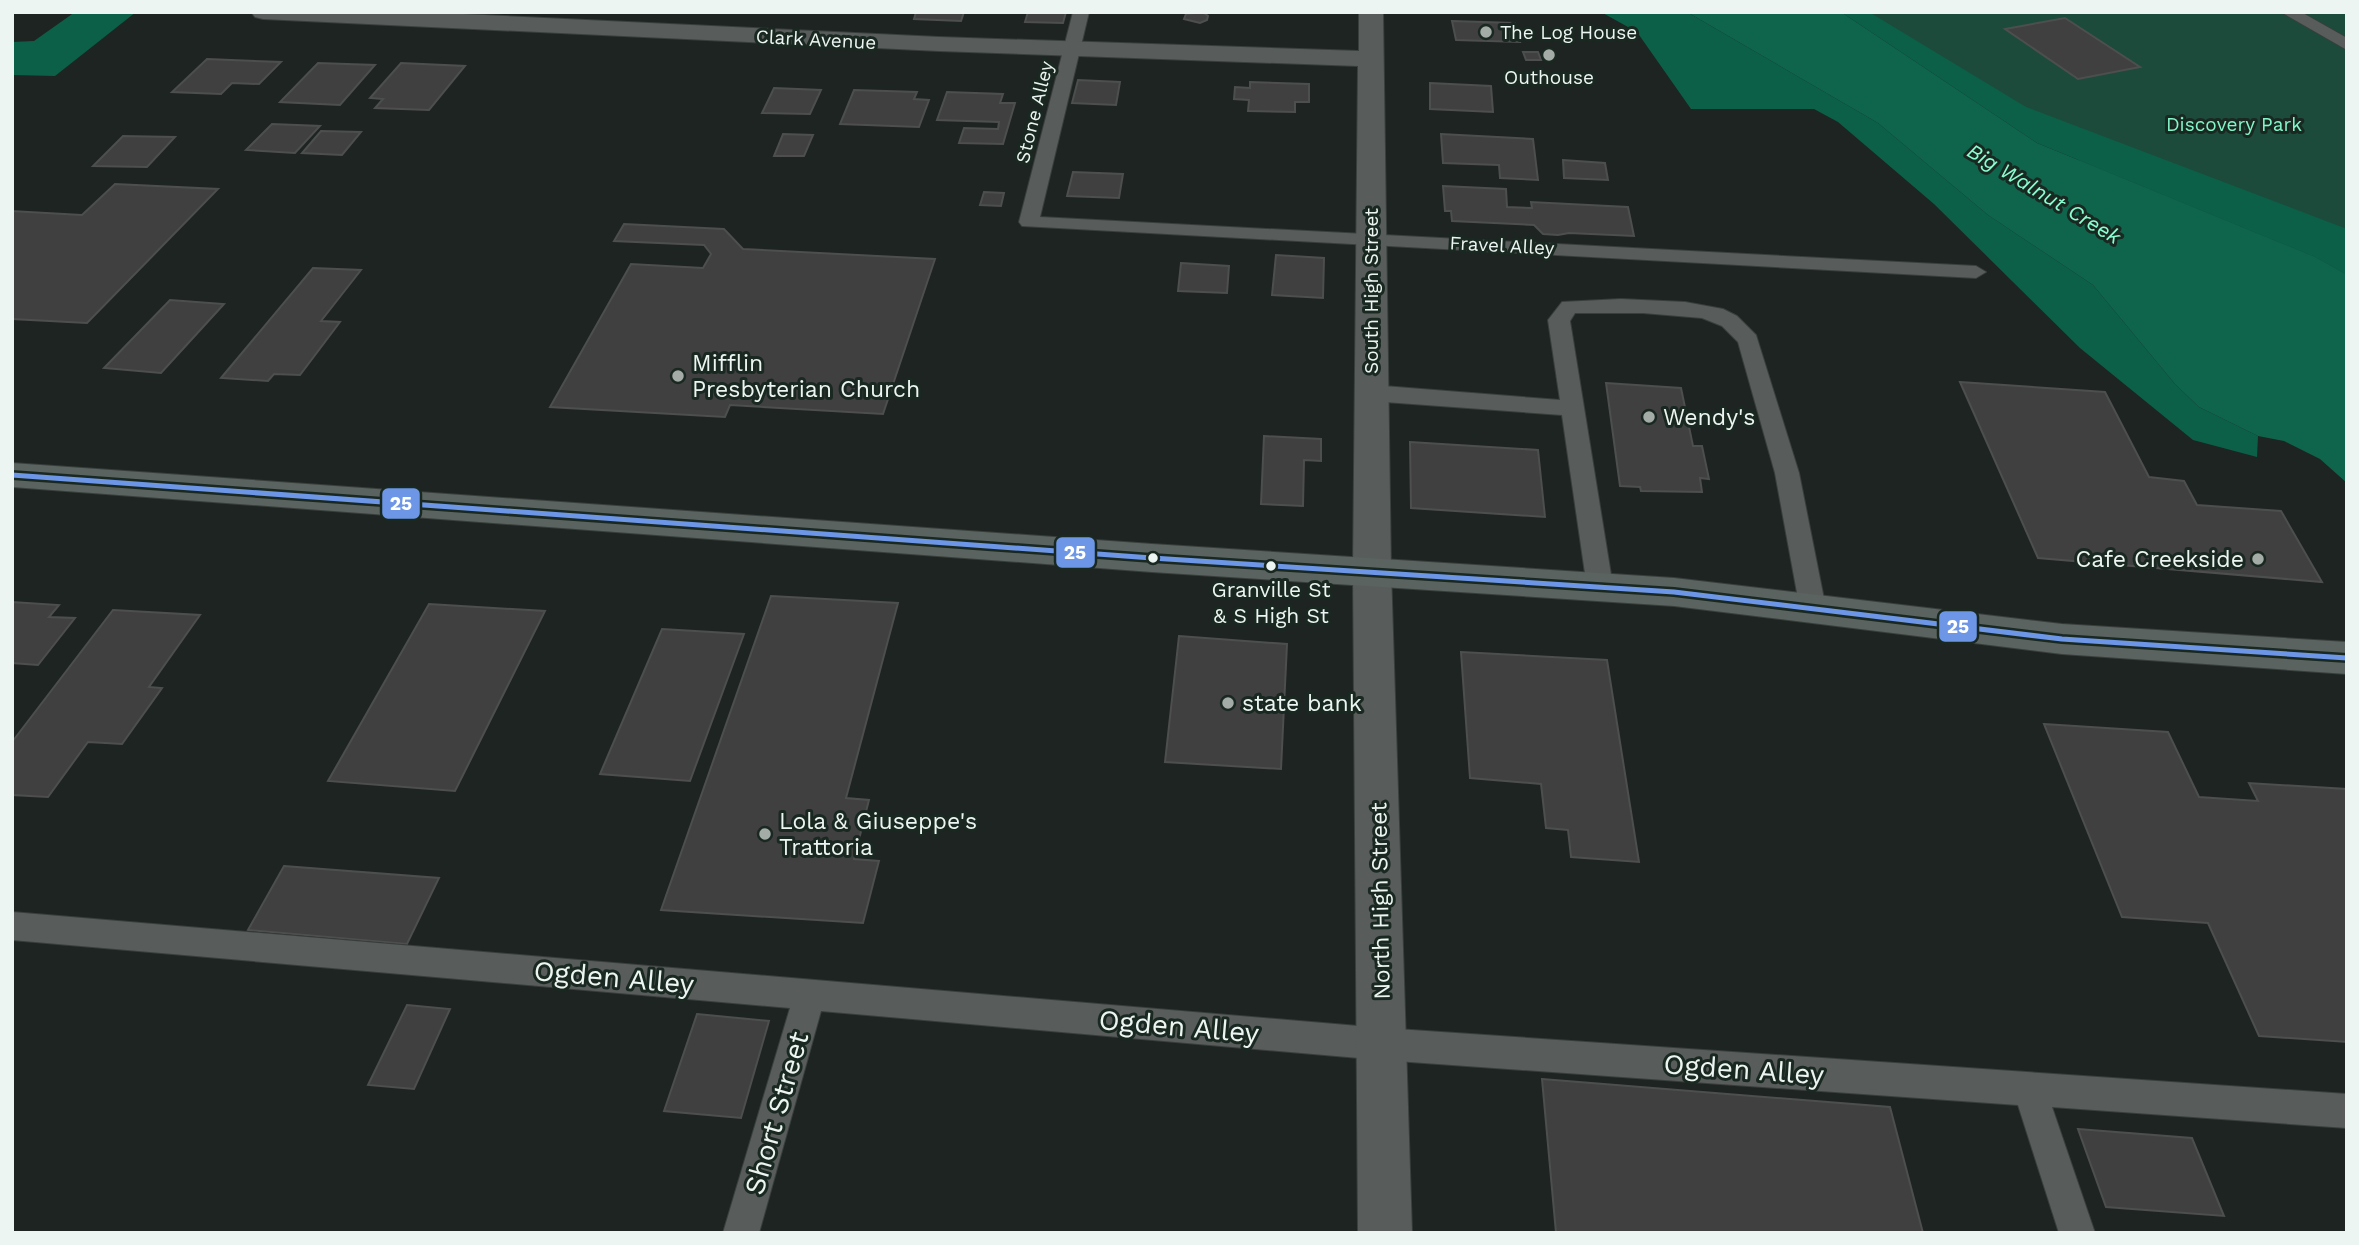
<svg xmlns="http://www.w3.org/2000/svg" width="2359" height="1245" font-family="'Work Sans',sans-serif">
	<rect width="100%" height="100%" fill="#1e2421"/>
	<path fill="#1d4b3b" d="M1841,12H2347V327Z"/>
	<g fill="#0b6047">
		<path d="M75,12H136L55,76L12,75V42L34,41Z"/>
		<path d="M1601,12H1687L1878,123L1988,215L2093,285L2175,384L2199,407L2258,436L2257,457L2193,440L2080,348L1934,204L1838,122L1814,109H1691L1637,32Z"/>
		<path d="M1841,12H1869L2026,107L2347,229V275L2315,257L2037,143Z"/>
	</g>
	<path fill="#0f654c" d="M1687,12H1841L2037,143L2315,257L2347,275V483L2320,459L2284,441L2258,436L2199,407L2175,384L2093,285L1988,215L1878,123Z"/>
	<g fill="#404041" stroke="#4d4e4e" stroke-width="2">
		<path d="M916,12H964L961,21L914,19Z"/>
		<path d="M1028,12H1066L1063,23L1025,22Z"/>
		<path d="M1203,12L1208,16L1207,20L1200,23L1184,19L1186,14Z"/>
		<path d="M2065,18L2140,67L2078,79L2005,29Z"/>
		<path d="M1452,21L1515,23L1520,42L1456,40Z"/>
		<path d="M1523,52H1538L1541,60H1526Z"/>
		<path d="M207,59L281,62L259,84L232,83L221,94L172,92Z"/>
		<path d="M318,63L375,65L340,105L280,102Z"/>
		<path d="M401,63L465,66L429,110L375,108L383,99L370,98Z"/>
		<path d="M1078,80L1120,82L1116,105L1072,103Z"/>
		<path d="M1250,82L1309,84V102H1295V112L1248,111L1249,100L1234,99L1235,87L1250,88Z"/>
		<path d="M1430,83L1491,86L1493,112L1430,109Z"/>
		<path d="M774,88L821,90L810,114L762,113Z"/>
		<path d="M854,90L917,92L914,99L929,100L919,127L840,124Z"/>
		<path d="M947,92L1003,94L1000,103H1015L1003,144L959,143L964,128L998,129L999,122L937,120Z"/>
		<path d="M272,124L320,126L295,153L246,150Z"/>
		<path d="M321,131L361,132L342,155L302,153Z"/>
		<path d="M783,134L813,135L804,156H774Z"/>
		<path d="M1441,134L1533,139L1538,180L1500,178L1499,165L1443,163Z"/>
		<path d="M123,136L175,137L147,167L93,166Z"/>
		<path d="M1563,160L1605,163L1608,180L1564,178Z"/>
		<path d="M1073,172L1123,174L1119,198L1067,196Z"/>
		<path d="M115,184L218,189L87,323L12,319V211L82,215Z"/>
		<path d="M1443,186L1506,189L1507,207L1532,208L1531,202L1628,207L1634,236L1569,233L1558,235L1543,234L1534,225L1452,221L1451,211H1445Z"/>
		<path d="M984,192L1004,193L1001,206L980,205Z"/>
		<path d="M624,224L724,229L743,249L935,259L883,414L730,405L725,417L550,407L631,264L703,268L711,254L704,245L614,241Z"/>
		<path d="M1276,255L1324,258L1323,298L1272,295Z"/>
		<path d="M1181,263L1229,266L1227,293L1178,291Z"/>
		<path d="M313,268L361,270L321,321L340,322L300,375L274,374L268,381L221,378Z"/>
		<path d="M170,300L224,304L161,373L104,368Z"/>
		<path d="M1960,382L2105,392L2149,477L2184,481L2197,505L2281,511L2322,582L2038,558Z"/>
		<path d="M1606,383L1681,388L1693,446H1702L1709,479L1700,478L1702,492L1641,491L1640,487L1620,486Z"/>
		<path d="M1264,436L1321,439V461L1304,460L1303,506L1261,504Z"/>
		<path d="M1410,442L1538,450L1545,517L1411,508Z"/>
		<path d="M771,596L898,603L846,798L869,800L854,859L879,861L863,923L661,910Z"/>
		<path d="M12,602L59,605L49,617L75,618L38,665L12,663Z"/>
		<path d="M429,604L545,611L455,791L328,781Z"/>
		<path d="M113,610L200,615L149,687L162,688L122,744L88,742L48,797L12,795V742Z"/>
		<path d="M662,629L744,634L690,781L600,774Z"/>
		<path d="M1179,636L1287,644L1281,769L1165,762Z"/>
		<path d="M1461,652L1607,660L1639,862L1571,857L1568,830L1546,828L1541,784L1470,778Z"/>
		<path d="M2044,724L2168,732L2199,797L2258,801L2249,783L2347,789V1042L2259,1036L2208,923L2122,917Z"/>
		<path d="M284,866L439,878L407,944L248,930Z"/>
		<path d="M407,1005L450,1009L414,1089L368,1085Z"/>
		<path d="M697,1014L769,1021L741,1118L664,1111Z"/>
		<path d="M1542,1079L1890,1107L1923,1233H1556Z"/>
		<path d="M2078,1129L2192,1138L2224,1216L2106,1207Z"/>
	</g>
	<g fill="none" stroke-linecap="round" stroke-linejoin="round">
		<defs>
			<g id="lane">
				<path d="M1073,12H1089L1040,217L1976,266L1986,272L1976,278L1022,226L1019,222Z"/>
				<path d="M2281,12H2301L2347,38V50Z"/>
				<path d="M1621,299L1685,302L1723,309L1737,316L1756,335L1799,473L1826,609L1822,616L1813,619L1804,616L1800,609L1775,473L1738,342L1722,326L1702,318L1643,313H1575L1570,321L1613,587L1609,594L1600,597L1591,594L1587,587L1562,415L1371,401L1363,398L1360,393L1363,388L1371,385L1560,400L1548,320L1562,302Z"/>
				<path d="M12,912L1382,1028L2347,1094V1128L2052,1107L2095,1233H2059L2018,1105L1382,1060L821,1011L759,1233H723L790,1008L12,940Z"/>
			</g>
			<path id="street" d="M251,12H421L939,37L1359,51V12H1383L1391,570L1412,1233H1358L1353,570L1358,66L939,51L263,19L255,17Z"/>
			<path id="primary" d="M12,463L1152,544L1674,578L2062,624L2347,642V674L2062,654L1674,606L1152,572L12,487Z"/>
		</defs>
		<use href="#lane" stroke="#393f3c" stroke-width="2"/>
		<use href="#street" stroke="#393f3c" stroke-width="2"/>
		<use href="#primary" stroke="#393f3c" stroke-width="2"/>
		<use href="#lane" fill="#585d5b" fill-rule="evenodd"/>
		<use href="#street" fill="#585d5b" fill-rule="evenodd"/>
		<use href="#primary" fill="#5a635f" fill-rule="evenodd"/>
		<defs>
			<path id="bus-1" d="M12,475L1152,558L1674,592L2062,639L2347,658"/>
		</defs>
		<use href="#bus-1" stroke="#1a2822" stroke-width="10"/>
		<use href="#bus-1" stroke="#6d97e6" stroke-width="5"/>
	</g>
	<g fill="#a4aca8" stroke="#1a2822" stroke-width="2.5">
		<circle cx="1486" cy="32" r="7"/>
		<circle cx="1549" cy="55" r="7"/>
		<circle cx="678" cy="376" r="7"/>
		<circle cx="1649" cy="417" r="7"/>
		<circle cx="2258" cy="559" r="7"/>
		<circle cx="1228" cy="703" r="7"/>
		<circle cx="765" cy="834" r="7"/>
	</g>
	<g fill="#ecf5f1" stroke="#1a2822" stroke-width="2.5">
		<circle cx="1153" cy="558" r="6"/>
		<circle cx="1271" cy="566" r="6"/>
	</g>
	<g text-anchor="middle" stroke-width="6" stroke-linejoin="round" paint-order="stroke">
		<g font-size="19" fill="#ecf5f1" stroke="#1a2822" text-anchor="start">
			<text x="1500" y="39">The Log House</text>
			<text x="1549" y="84" text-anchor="middle">Outhouse</text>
		</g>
		<g font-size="19" fill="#ecf5f1" stroke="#1a2822">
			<text transform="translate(816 39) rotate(3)" y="7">Clark Avenue</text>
			<text transform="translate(1034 112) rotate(-76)" y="7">Stone Alley</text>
			<text transform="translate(1502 245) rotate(3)" y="7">Fravel Alley</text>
			<text transform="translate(1371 291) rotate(-90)" y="7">South High Street</text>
		</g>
		<g font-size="19" fill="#83f6ca" stroke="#1a2822">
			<text x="2234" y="131">Discovery Park</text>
		</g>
		<g font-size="21" font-style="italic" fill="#8afdd1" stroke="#1a2822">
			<text transform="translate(2044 194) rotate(31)" y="7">Big Walnut Creek</text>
		</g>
		<g font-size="21" fill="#ecf5f1" stroke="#1a2822">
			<text x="1271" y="597">Granville St<tspan x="1271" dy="26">&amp; S High St</tspan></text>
		</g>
		<g font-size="23" fill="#ecf5f1" stroke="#1a2822" text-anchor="start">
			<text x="692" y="371">Mifflin<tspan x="692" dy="26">Presbyterian Church</tspan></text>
			<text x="1663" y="425">Wendy's</text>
			<text x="2244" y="567" text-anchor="end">Cafe Creekside</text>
			<text x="1242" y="711">state bank</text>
			<text x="779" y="829">Lola &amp; Giuseppe's<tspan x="779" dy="26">Trattoria</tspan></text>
		</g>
		<g font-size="23" fill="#ecf5f1" stroke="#1a2822">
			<text transform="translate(1380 901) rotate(-91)" y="8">North High Street</text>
		</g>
		<g font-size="28" fill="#ecf5f1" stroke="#1a2822">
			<text transform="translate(614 977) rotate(5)" y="10">Ogden Alley</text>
			<text transform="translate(1179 1026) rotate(5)" y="10">Ogden Alley</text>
			<text transform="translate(1744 1069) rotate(4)" y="10">Ogden Alley</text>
			<text transform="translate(776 1113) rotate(-74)" y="10">Short Street</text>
		</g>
	</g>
	<g stroke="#1a2822" stroke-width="2.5">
		<rect x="381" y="487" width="40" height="33" rx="7" fill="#6d97e6"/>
		<rect x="1055" y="536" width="41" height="33" rx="7" fill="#6d97e6"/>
		<rect x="1938" y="610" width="40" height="33" rx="7" fill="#6d97e6"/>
	</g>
	<g font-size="19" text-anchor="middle" font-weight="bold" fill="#fff">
		<text x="401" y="510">25</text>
		<text x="1075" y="559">25</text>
		<text x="1958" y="633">25</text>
	</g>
	<rect width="2359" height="1245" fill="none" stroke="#ecf5f1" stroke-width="28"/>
</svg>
